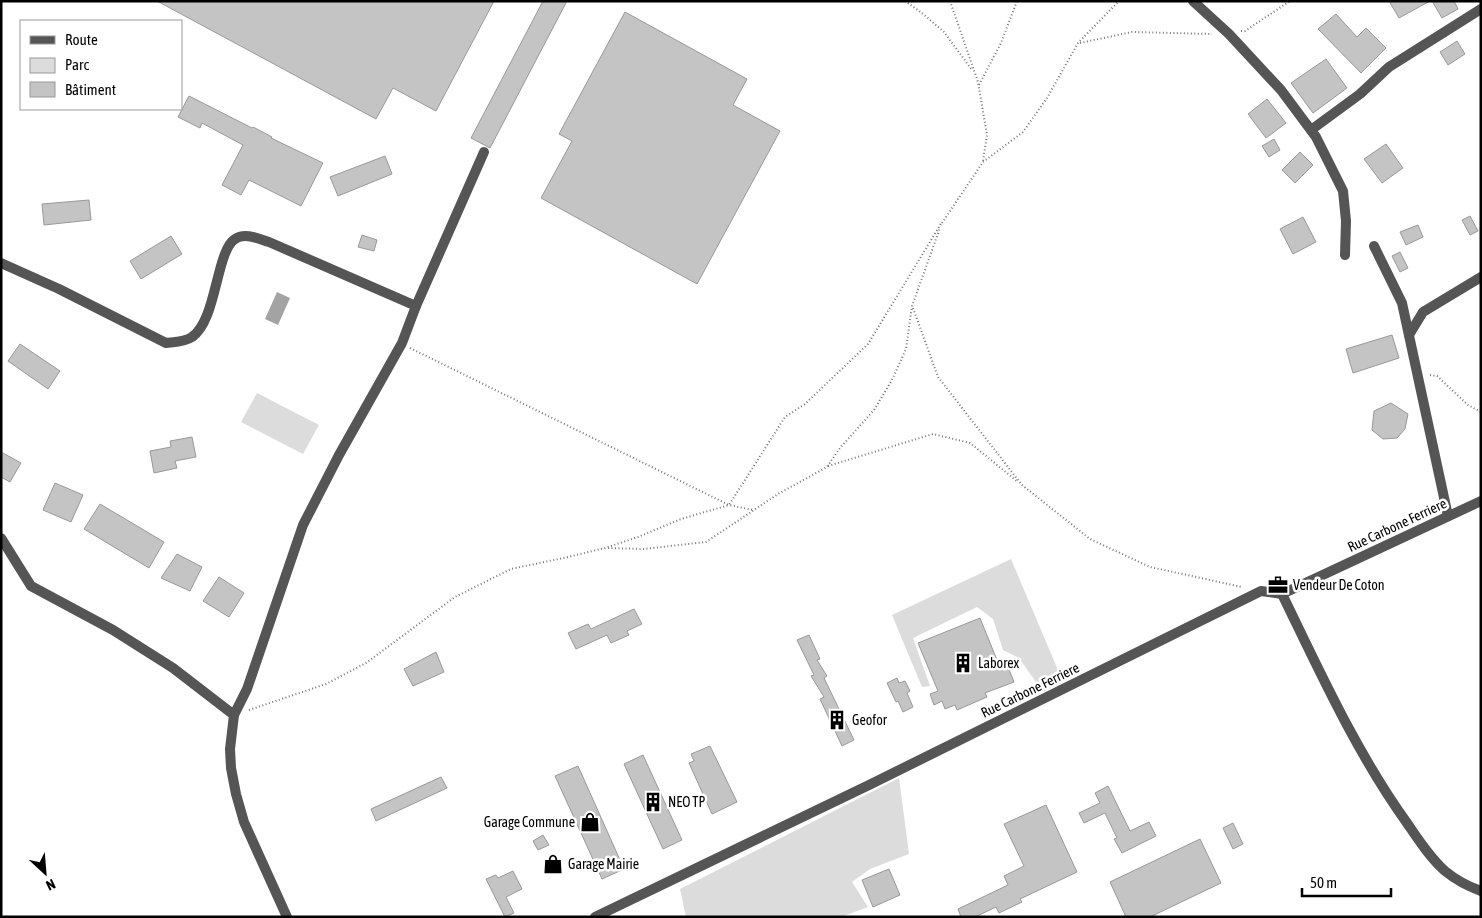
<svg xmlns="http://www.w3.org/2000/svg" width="1482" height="918" font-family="'Asap Condensed',sans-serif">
	<rect width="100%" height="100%" fill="#fff"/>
	<g fill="#dcdcdc">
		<path d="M257,393L319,425L303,454L241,422Z"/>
		<path d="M1011,559L1063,682L1043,692L1019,658L1003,650L993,619L977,607L913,638L930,686L922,687L892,615Z"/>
		<path d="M899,778L909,854L870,869L852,882L868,907L841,917H686L680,889Z"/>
	</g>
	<path fill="#a3a3a3" d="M277,292L290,298L278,325L265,319Z"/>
	<g fill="#c4c4c4" stroke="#999">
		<path d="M157,1H494L436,111L393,88L376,119Z"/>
		<path d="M543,1H567L490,148L471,138Z"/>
		<path d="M1389,1H1430L1399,18Z"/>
		<path d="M1432,1H1454L1458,9L1442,18Z"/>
		<path d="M625,12L747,79L733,105L780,131L697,284L541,198L572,141L559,134Z"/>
		<path d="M1336,14L1357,37L1366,28L1386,48L1361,73L1318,29Z"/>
		<path d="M1457,41L1465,54L1448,65L1440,52Z"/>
		<path d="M1326,59L1347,88L1313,113L1291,83Z"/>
		<path d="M189,96L252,128L253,127L272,137L271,138L323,163L301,206L249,180L241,195L222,185L243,145L202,123L200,128L178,117Z"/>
		<path d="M1267,99L1286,123L1266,138L1248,114Z"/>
		<path d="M1274,139L1280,150L1269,157L1262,146Z"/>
		<path d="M1386,144L1403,168L1382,183L1364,159Z"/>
		<path d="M1300,152L1313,165L1295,183L1282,170Z"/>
		<path d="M385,156L392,174L338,196L330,177Z"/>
		<path d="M89,200L91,220L44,225L42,204Z"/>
		<path d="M1470,216L1478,231L1470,235L1462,220Z"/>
		<path d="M1303,217L1316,242L1293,254L1280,229Z"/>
		<path d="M1418,225L1423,237L1406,245L1400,232Z"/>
		<path d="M362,235L377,240L374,251L358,247Z"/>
		<path d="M171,236L182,254L141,279L130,261Z"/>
		<path d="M1400,252L1408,268L1400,272L1392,256Z"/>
		<path d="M1392,335L1399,358L1353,373L1346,349Z"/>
		<path d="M20,344L60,371L48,389L8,361Z"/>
		<path d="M1391,403L1408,414L1405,429L1397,438L1383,439L1372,430L1374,411Z"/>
		<path d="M192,437L196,457L175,461L177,468L154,473L150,451L171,447L170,441Z"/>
		<path d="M1,452L21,463L10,482L1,477Z"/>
		<path d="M55,483L83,495L71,522L43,510Z"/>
		<path d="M100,504L164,542L149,568L84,529Z"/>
		<path d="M177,554L202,567L190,591L161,578Z"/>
		<path d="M219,577L244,593L229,617L203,601Z"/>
		<path d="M634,609L642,624L627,631L629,635L611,643L607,635L576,649L568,633L588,624L591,629Z"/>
		<path d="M980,618L999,665L1006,662L1014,682L985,693L987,697L957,710L955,705L945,709L942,701L934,705L930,694L938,691L918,643Z"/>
		<path d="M809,635L820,659L817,660L827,676L824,678L854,740L842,746L820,699L824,697L811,676L814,675L797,640Z"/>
		<path d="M436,652L444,672L413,686L404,669Z"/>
		<path d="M897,678L899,683L905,681L910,691L907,693L913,707L903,712L898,701L896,702L887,683Z"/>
		<path d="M710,746L737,802L712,814L689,763L694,761L691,754Z"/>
		<path d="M643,755L682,840L663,849L624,764Z"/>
		<path d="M578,766L624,869L602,879L555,776Z"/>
		<path d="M441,777L447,788L376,821L371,809Z"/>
		<path d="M1108,786L1130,831L1149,822L1156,836L1122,853L1114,839L1117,838L1105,813L1084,823L1079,813L1100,803L1095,793Z"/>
		<path d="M1046,805L1077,872L1020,899L1022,902L999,913L996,907L975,917H961L958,909L1008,885L1004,876L1024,866L1004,824Z"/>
		<path d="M1233,823L1243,844L1233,849L1223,828Z"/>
		<path d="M543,835L549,845L538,850L533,841Z"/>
		<path d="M1200,839L1221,883L1150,917H1126L1110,882Z"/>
		<path d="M889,869L900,895L873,907L862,880Z"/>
		<path d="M513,871L522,889L506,897L514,913L505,917L486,879L496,875L498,878Z"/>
	</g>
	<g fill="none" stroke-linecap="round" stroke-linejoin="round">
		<g stroke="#777" stroke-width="2" stroke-dasharray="1 2.5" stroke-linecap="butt">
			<path d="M905,1L922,13L944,32L972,70"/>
			<path d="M950,1L978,82L987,135L983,161"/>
			<path d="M1241,31H1245L1290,1"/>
			<path d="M1080,43L1132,32L1212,34"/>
			<path d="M979,85L1001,43L1017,1"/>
			<path d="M942,223L983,162L1023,132L1047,98L1078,43L1119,1"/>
			<path d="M913,308L938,377L1022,485L1090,539L1150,567L1242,587"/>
			<path d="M410,348L729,505L753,510"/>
			<path d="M1430,375L1437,376L1468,405L1481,412"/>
			<path d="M828,466L933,434L970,443L1018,482"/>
			<path d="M608,548L644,549L706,542L778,494L827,467L840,448L874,410L892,380L906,349L912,306L940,228"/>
			<path d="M249,710L326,684L366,663L455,597L511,569L568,557L605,548L638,537L681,519L729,505L785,417L805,404L868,344L942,222"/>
		</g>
		<g stroke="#555" stroke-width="10">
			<path d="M1193,1L1229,34L1281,90L1316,137L1343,191L1346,221L1345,255"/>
			<path d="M1311,130L1360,94L1389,67L1481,9"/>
			<path d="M1374,246L1402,303L1448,516"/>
			<path d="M1,263L59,289L166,343C174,342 185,342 192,337C217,320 216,251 235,239C245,232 259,239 269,242L416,306"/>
			<path d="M1409,335L1423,312L1481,277"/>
			<path d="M1,538L31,586L113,630L173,668L234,715"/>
			<path d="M1282,594C1320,672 1356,752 1407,823C1418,839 1430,858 1445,871C1456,880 1467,886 1481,891"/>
			<path d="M287,917L244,822L236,794L231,768L230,749L234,715L247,689L303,525L339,455L402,343L416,306L484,152"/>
		</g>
		<path stroke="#555" stroke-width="10" d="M595,917L869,785L1261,591L1282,594L1481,501"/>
	</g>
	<defs>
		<symbol id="office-bare" viewBox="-9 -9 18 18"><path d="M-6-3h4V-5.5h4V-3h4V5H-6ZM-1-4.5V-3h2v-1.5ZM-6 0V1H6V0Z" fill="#000" stroke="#fff" stroke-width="2.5" paint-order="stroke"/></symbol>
		<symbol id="building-bare" viewBox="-9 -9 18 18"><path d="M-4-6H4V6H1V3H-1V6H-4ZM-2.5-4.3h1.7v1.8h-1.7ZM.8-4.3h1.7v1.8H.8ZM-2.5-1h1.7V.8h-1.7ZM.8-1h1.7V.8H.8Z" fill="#000" stroke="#fff" stroke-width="2.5" paint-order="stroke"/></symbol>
		<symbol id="shop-bare" viewBox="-9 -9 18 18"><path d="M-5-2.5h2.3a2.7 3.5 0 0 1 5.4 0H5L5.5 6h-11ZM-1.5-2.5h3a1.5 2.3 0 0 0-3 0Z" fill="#000" stroke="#fff" stroke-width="2.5" paint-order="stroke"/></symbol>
	</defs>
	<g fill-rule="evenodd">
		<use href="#office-bare" x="1264" y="571" width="28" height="28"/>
		<use href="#building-bare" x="949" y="649" width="28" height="28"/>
		<use href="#building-bare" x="823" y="706" width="28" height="28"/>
		<use href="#building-bare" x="639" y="788" width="28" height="28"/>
		<use href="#shop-bare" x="576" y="808" width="28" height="28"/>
		<use href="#shop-bare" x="539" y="850" width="28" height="28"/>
	</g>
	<g text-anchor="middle" stroke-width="5" stroke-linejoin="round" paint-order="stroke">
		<g font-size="14" fill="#000" stroke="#fff">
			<text transform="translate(1397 525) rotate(-25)" y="5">Rue Carbone Ferriere</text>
			<text transform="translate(1030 690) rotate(-26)" y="5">Rue Carbone Ferriere</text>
		</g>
		<g font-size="14" fill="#000" stroke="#fff" text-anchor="start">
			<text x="1293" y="590">Vendeur De Coton</text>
			<text x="978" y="668">Laborex</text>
			<text x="852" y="725">Geofor</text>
			<text x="668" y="807">NEO TP</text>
			<text x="575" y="827" text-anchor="end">Garage Commune</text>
			<text x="568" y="869">Garage Mairie</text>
		</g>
	</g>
	<rect width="1482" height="918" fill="none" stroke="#000000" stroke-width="5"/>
	<rect x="20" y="20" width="162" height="90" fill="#ffffff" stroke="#999999"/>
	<rect x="30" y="36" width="25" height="8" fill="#555555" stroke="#999999"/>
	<text x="65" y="45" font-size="15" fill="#000000">Route</text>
	<rect x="30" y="58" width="25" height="15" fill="#dcdcdc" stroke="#999999"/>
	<text x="65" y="70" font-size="15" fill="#000000">Parc</text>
	<rect x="30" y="82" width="25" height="15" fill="#c4c4c4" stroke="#999999"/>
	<text x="65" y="95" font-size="15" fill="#000000">Bâtiment</text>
	<g transform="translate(45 873) rotate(154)" stroke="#ffffff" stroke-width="4" paint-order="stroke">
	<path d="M0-4L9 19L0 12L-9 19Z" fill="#000000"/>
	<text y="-8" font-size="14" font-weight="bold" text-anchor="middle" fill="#000000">N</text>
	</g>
	<path d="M1302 888v8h89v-8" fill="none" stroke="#000000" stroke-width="2.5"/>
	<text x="1310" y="888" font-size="15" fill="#000000" stroke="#ffffff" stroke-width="4" paint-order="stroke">50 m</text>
</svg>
